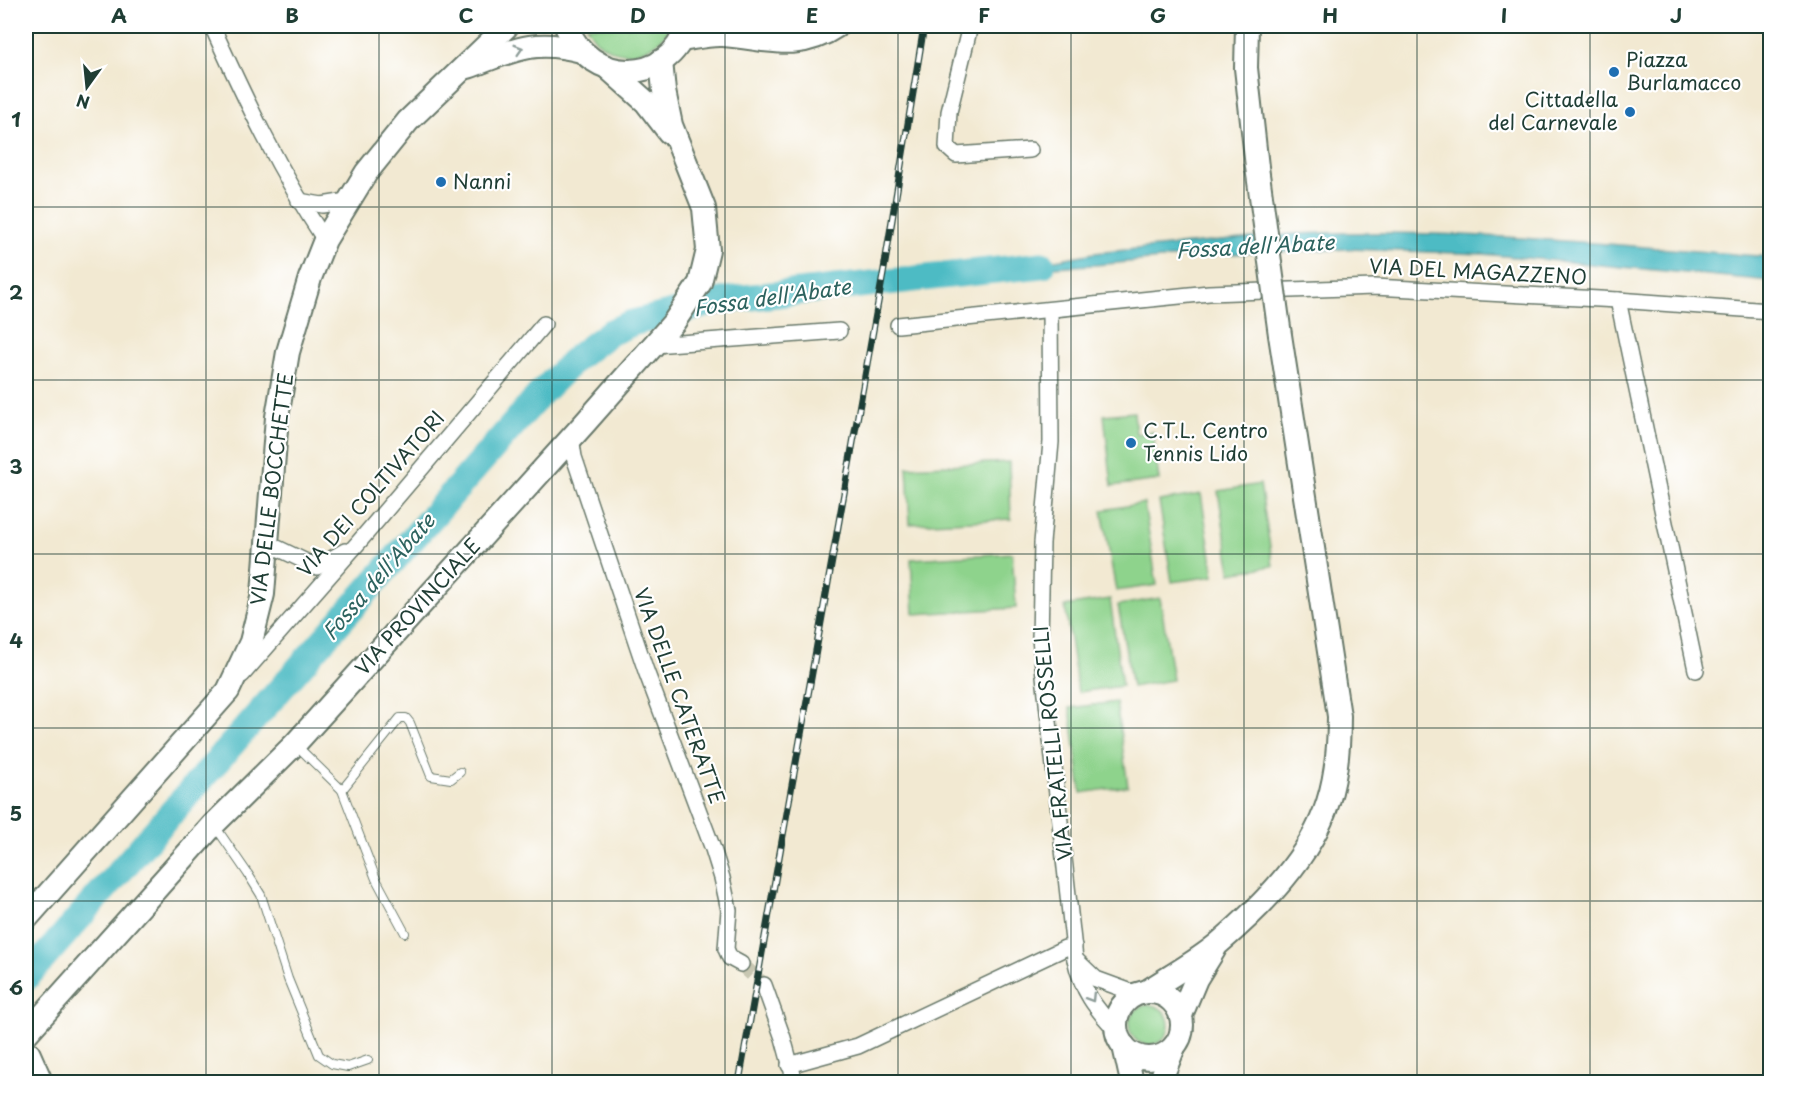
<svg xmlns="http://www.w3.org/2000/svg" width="1796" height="1108" font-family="'Playpen Sans',sans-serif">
	<rect width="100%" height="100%" fill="#fff"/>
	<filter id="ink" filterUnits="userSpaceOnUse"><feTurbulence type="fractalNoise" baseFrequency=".0167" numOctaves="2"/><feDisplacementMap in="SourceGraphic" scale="12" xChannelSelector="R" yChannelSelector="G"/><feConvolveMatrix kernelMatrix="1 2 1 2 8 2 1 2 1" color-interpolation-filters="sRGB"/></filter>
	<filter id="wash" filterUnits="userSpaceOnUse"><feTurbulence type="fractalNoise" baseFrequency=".008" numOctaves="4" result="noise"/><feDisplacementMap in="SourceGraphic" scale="24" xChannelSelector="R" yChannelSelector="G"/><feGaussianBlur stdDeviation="1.35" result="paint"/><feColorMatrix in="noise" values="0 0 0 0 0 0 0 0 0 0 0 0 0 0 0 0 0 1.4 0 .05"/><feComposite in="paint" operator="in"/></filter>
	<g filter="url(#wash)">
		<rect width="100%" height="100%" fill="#f2e9d2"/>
		<g fill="#8ed38c" stroke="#568860" stroke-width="1.5">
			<path d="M586,26H672C655,52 625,64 598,42C593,38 590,31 586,26Z"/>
			<path d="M1134,412L1136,434L1153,432L1159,480L1112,486L1104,415Z"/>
			<path d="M1009,462L1011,519L910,524L907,467Z"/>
			<path d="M1260,484L1273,566L1231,573L1218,491Z"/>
			<path d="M1201,494L1214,576L1172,582L1159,501Z"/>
			<path d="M1144,503L1157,585L1116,591L1102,510Z"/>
			<path d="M1012,553L1016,608L914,614L911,559Z"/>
			<path d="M1160,598L1173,680L1132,687L1118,605Z"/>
			<path d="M1110,599L1122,686L1078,692L1065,606Z"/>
			<path d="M1116,702L1128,786L1081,793L1070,708Z"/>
			<circle cx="1149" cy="1025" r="20"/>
		</g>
		<path fill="#4dbbc4" stroke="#367c7c" stroke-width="1.5" d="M1294,234C1451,228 1614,245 1770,257V281L1483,254L1348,249L1205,255L1095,265L1005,269L1094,253Z"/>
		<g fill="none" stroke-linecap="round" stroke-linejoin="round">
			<path stroke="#4dbbc4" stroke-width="27" d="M26,978L541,393L575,359L609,333L632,323L725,300L1042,265"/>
		</g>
	</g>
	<g filter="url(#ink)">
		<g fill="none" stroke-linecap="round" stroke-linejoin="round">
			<path stroke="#c8c7b2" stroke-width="15" stroke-dasharray="15 8" stroke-linecap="butt" d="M741,964L764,985"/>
			<defs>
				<g id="lane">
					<path d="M296,745L342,790L376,879L405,933"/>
					<path d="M342,790L400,718H406L410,723L431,776L451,779L460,772"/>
					<path d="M215,826L248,874L261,895L288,979L319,1055L332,1064L348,1067L368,1060"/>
				</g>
				<g id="street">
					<path d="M212,26C245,99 280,173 325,240"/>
					<path d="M970,26L949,112L947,147L956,155L1030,150"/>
					<path d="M299,201L322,205L347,201"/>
					<path d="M1618,300L1696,670"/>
					<path d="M1050,310L1051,442L1042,543L1040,639L1075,959C1082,991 1095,1008 1117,1031"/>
					<path d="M898,325L1209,293L1374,287L1618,300L1770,311"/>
					<path d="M654,345L839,331"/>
					<path d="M571,437L574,457L646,671L713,849L722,878L729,910L726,949L730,958L741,964"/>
					<path d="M267,543L317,567L345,551"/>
					<path d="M242,675L358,543L544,324"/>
					<path d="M1075,959L1096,979L1137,994"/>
					<path d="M764,985L783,1038L795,1082"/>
					<path d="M789,1065L858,1046L1065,948L1074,946"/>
				</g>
				<g id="secondary">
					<path d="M566,26C590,85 668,87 687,26"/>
					<path d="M1247,26L1246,68L1257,167"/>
					<path d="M681,40C695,38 709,34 723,35C767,38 797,53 837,26"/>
					<path d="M468,67C512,51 533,38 581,51"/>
					<path d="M608,68L646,102L669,132"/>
					<path d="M26,919L228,691L251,642L263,594L277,417L288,352L310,278L325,240L366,173L408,121L507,26"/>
					<circle cx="1149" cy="1025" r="33"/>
					<path d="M1146,992C1170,976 1198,961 1219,943C1262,906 1311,857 1328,802C1337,774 1339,744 1339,716L1280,335"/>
					<path d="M1181,1015L1196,979L1214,950"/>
					<path d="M26,1034L214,824L295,744L584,424L674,322L700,283L708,250L704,208L671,125L664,91L661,61"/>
					<path d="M1124,1046L1132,1082"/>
					<path d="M1160,1082L1174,1047"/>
				</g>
				<path id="highway" d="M26,1055L38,1082"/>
			</defs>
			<use href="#lane" stroke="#69796b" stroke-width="10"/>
			<use href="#street" stroke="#69796b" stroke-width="18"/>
			<use href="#secondary" stroke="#69796b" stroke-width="26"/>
			<use href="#highway" stroke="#69796b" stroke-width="32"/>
			<use href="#lane" stroke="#fff" stroke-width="8"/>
			<use href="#street" stroke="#fff" stroke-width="15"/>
			<use href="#secondary" stroke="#fff" stroke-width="22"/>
			<use href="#highway" stroke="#fff" stroke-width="28"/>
			<defs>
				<path id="rail" d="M739,1082L884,269L924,26"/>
			</defs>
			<use href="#rail" stroke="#1f3d34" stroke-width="7"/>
			<use href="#rail" stroke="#fff" stroke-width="4.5" stroke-dasharray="14" stroke-linecap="butt"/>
			<defs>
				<path id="secondary-bridge" d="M1257,167L1280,335"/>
			</defs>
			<use href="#secondary-bridge" stroke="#69796b" stroke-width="26" stroke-linecap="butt"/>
			<use href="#secondary-bridge" stroke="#fff" stroke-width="22"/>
		</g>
		<defs><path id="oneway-chevron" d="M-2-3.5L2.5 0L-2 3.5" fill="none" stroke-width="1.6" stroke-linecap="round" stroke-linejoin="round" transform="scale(1.5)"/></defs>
		<g stroke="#8f9e9a">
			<use href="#oneway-chevron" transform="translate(519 49) rotate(-17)"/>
			<use href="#oneway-chevron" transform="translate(1091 998) rotate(58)"/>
		</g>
	</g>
	<path fill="none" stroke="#1f3d34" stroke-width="1.5" stroke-opacity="0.55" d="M206,26V1082M379,26V1082M552,26V1082M725,26V1082M898,26V1082M1071,26V1082M1244,26V1082M1417,26V1082M1590,26V1082M26,207H1770M26,380H1770M26,554H1770M26,728H1770M26,901H1770"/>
	<g fill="#1f6fb2" stroke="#fff" stroke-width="2">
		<circle cx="1614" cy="72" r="6"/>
		<circle cx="1630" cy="112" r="6"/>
		<circle cx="441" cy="182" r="6"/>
		<circle cx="1131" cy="443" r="6"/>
	</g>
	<g text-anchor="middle" stroke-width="4.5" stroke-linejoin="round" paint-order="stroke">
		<g font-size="20" fill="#1f3d34" stroke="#fff" text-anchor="start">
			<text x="1626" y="67">Piazza<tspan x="1626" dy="23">Burlamacco</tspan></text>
			<text x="1618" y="107" text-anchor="end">Cittadella<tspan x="1618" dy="23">del Carnevale</tspan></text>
			<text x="453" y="189">Nanni</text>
			<text x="1143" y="438">C.T.L. Centro<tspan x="1143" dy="23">Tennis Lido</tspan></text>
		</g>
		<g font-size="20" fill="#1f3d34" stroke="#fff">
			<text transform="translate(1478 272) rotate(3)" y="7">VIA DEL MAGAZZENO</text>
			<text transform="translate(272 489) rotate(-83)" y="7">VIA DELLE BOCCHETTE</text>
			<text transform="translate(371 494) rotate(-49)" y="7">VIA DEI COLTIVATORI</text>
			<text transform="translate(418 607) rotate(-48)" y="7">VIA PROVINCIALE</text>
			<text transform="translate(679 696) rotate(70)" y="7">VIA DELLE CATERATTE</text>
			<text transform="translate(1053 743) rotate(-96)" y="7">VIA FRATELLI ROSSELLI</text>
		</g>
		<g font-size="21" font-style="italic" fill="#2d635f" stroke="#fff">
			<text transform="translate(1255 247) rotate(-3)" y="7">Fossa dell'Abate</text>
			<text transform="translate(772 298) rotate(-8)" y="7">Fossa dell'Abate</text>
			<text transform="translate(379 577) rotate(-49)" y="7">Fossa dell'Abate</text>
		</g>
	</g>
	<rect width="1796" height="1108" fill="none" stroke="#fff" stroke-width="66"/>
	<g transform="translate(87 87) rotate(195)" stroke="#ffffff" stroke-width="4.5" paint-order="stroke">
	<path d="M0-4.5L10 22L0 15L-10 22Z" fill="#1f3d34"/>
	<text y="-9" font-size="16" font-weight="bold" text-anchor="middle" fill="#1f3d34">N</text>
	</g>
	<rect x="33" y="33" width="1730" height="1042" fill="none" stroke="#1f3d34" stroke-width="2"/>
	<g font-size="20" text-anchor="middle" font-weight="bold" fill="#1f3d34">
		<text x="119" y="23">A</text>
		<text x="292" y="23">B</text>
		<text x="466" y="23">C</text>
		<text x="638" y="23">D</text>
		<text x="812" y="23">E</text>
		<text x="984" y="23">F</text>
		<text x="1158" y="23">G</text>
		<text x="1330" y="23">H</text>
		<text x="1504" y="23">I</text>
		<text x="1676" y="23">J</text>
		<text x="16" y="127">1</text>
		<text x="16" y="300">2</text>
		<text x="16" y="474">3</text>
		<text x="16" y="648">4</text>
		<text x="16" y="821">5</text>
		<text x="16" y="995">6</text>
	</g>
</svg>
